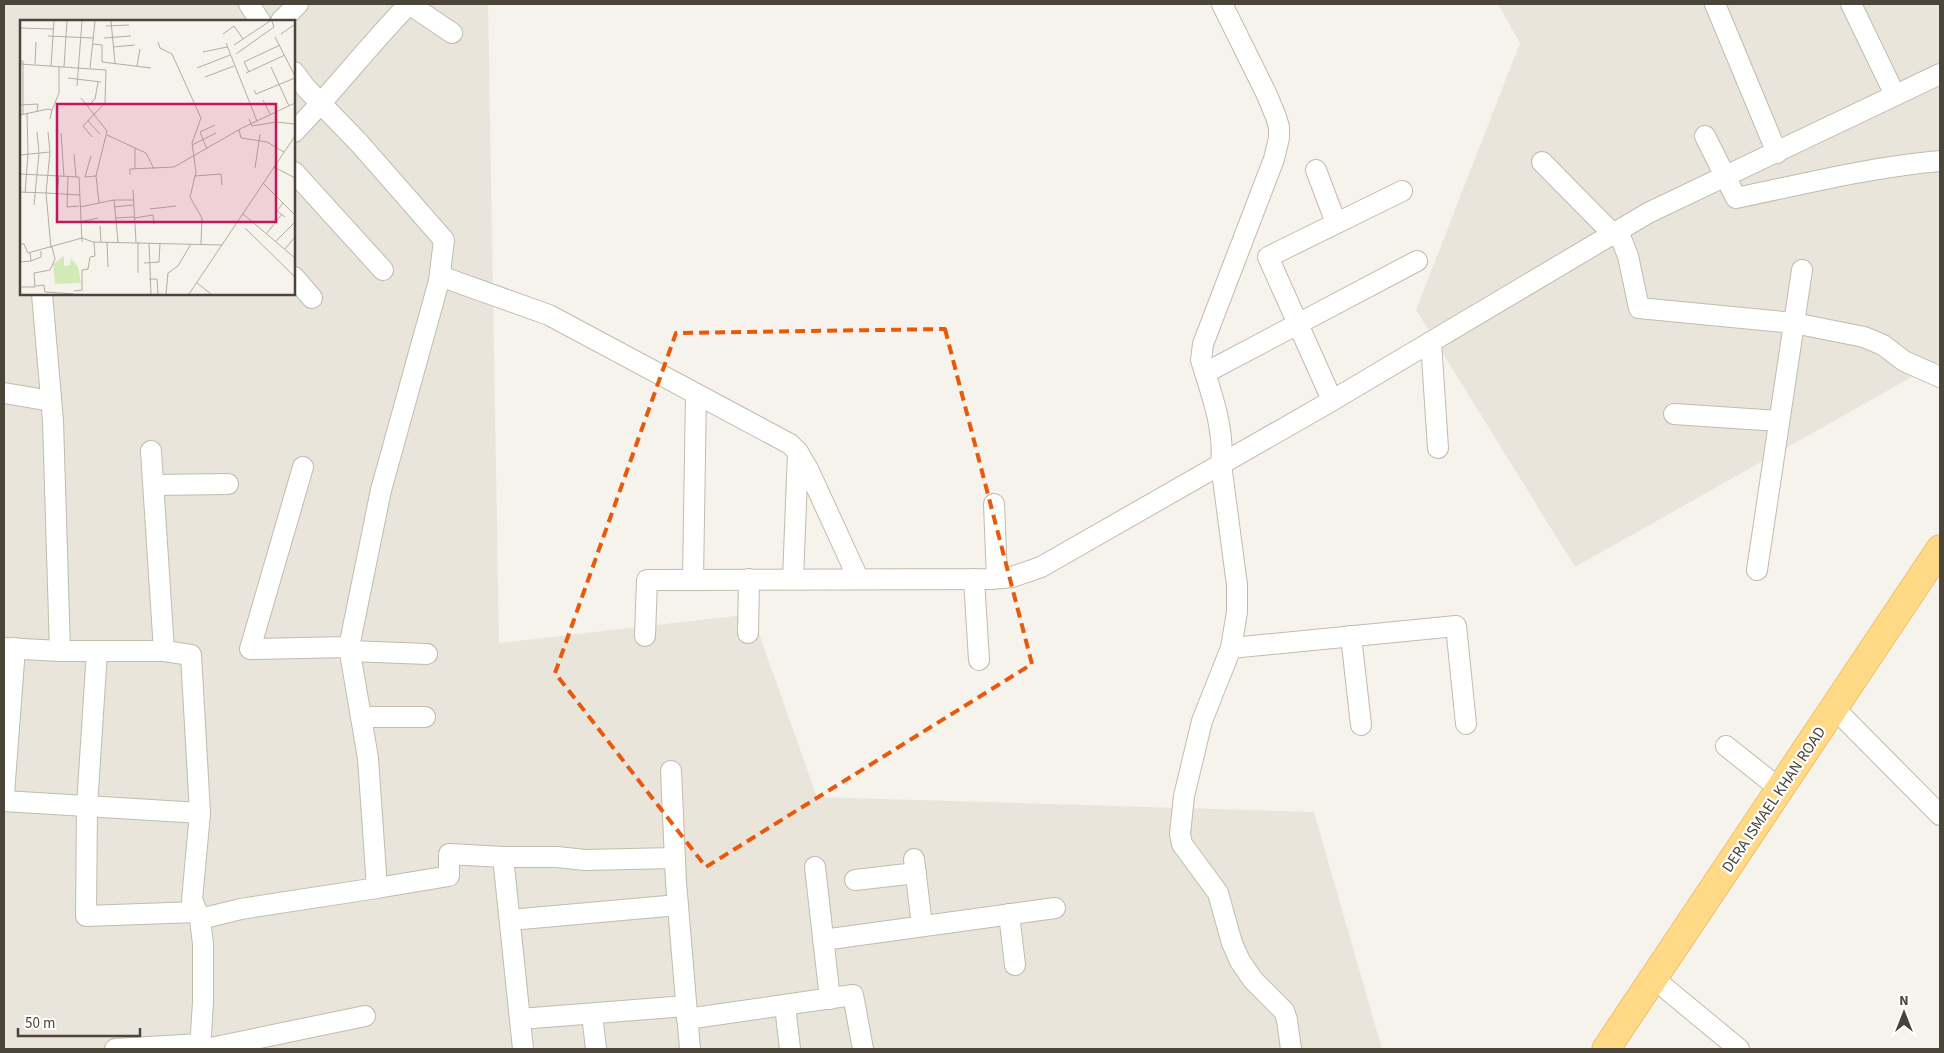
<svg xmlns="http://www.w3.org/2000/svg" width="1944" height="1053" font-family="'Source Sans 3',sans-serif">
	<rect width="100%" height="100%" fill="#f6f3ec"/>
	<g fill="#eae5da" fill-rule="evenodd">
		<path d="M4,4H488L499,643L752,614L817,797L1314,812L1382,1049H4ZM21,21H294V294H21Z"/>
		<path d="M1498,4H1940V361L1575,567L1416,310L1520,43Z"/>
	</g>
	<g fill="none" stroke-linecap="round" stroke-linejoin="round">
		<defs>
			<g id="minor">
				<path d="M249,4L260,21"/>
				<path d="M409,4L452,33"/>
				<path d="M1222,4L1267,95L1276,117L1279,127V138L1274,159L1203,344L1201,360C1211,392 1225,430 1221,464L1237,585V612L1231,648L1202,721L1184,796L1180,834L1182,844L1218,893L1232,943L1240,961L1253,980L1284,1011L1287,1020L1291,1049"/>
				<path d="M1715,4L1777,153"/>
				<path d="M1851,4L1895,95"/>
				<path d="M281,21L298,4"/>
				<path d="M294,132C334,91 369,45 409,4"/>
				<path d="M1705,136L1736,198C1804,184 1871,167 1940,161"/>
				<path d="M1542,162L1613,234"/>
				<path d="M1316,170L1336,223"/>
				<path d="M294,172L383,270"/>
				<path d="M1618,231L1628,256L1639,308L1794,323L1864,337L1883,345L1904,361L1940,377"/>
				<path d="M440,276L549,315L790,444L798,452L808,469L858,578"/>
				<path d="M294,277L312,298"/>
				<path d="M42,294L53,421L60,651"/>
				<path d="M1431,342L1438,448"/>
				<path d="M1205,373L1417,261"/>
				<path d="M4,393L51,401"/>
				<path d="M1332,400L1268,257L1402,191"/>
				<path d="M1674,414L1779,421"/>
				<path d="M151,451L164,651"/>
				<path d="M303,467L250,649L349,647"/>
				<path d="M154,485L228,484"/>
				<path d="M994,504L997,578"/>
				<path d="M1757,570L1802,270"/>
				<path d="M693,579L696,394"/>
				<path d="M793,579L798,452"/>
				<path d="M974,579L979,660"/>
				<path d="M748,633L749,579"/>
				<path d="M645,636L647,580L992,579L1012,577L1041,567L1328,403L1648,213L1940,74"/>
				<path d="M1351,636L1361,725"/>
				<path d="M4,648L60,651H164L191,655L200,813L192,900L200,919L203,944V1002L200,1049"/>
				<path d="M1231,648L1456,626L1466,724"/>
				<path d="M97,651L87,806L86,916L197,912"/>
				<path d="M350,651L427,654"/>
				<path d="M1834,708L1940,815"/>
				<path d="M361,717H425"/>
				<path d="M1726,746L1780,789"/>
				<path d="M671,771L676,882L690,1049"/>
				<path d="M4,794L15,648"/>
				<path d="M4,801L200,813"/>
				<path d="M914,859L922,926"/>
				<path d="M815,867L830,999"/>
				<path d="M855,880L916,873"/>
				<path d="M377,888L449,876V854L503,857"/>
				<path d="M1009,914L1015,965"/>
				<path d="M200,919L241,909L377,888L368,758L349,647L381,490L439,281L444,240L360,144L306,88L294,72"/>
				<path d="M510,920L678,905"/>
				<path d="M823,940L1055,908"/>
				<path d="M1653,978L1739,1049"/>
				<path d="M785,1006L790,1049"/>
				<path d="M592,1014L596,1049"/>
				<path d="M520,1019L686,1006"/>
				<path d="M687,1019L853,995L863,1049"/>
				<path d="M115,1049L200,1044"/>
				<path d="M206,1049L365,1016"/>
				<path d="M523,1049L503,857H557L585,860L675,858"/>
			</g>
			<path id="trunk" d="M1606,1049L1940,549"/>
		</defs>
		<use href="#minor" stroke="#c2bbae" stroke-width="22"/>
		<use href="#trunk" stroke="#e0a43c" stroke-width="29"/>
		<use href="#minor" stroke="#fff" stroke-width="20"/>
		<use href="#trunk" stroke="#ffd985" stroke-width="28"/>
	</g>
	<path fill="none" stroke="#e8590c" stroke-width="4" stroke-dasharray="10 6" stroke-linejoin="round" d="M945,329L1032,664L706,867L555,673L676,333Z"/>
	<g text-anchor="middle" stroke-width="4.5" stroke-linejoin="round" paint-order="stroke">
		<g font-size="16" fill="#4b4439" stroke="#fff">
			<text transform="translate(1773 799) rotate(-56)" y="6">DERA ISMAEL KHAN ROAD</text>
		</g>
	</g>
	<g transform="translate(20 20)">
		<rect width="275" height="275" fill="#f6f3ec"/>
		<path d="M44,236V246L50,245L51,238L58,247L61,263L35,264L33,244Z" fill="#d2eab5"/>
		<path fill="none" stroke="#b2ada4" stroke-width="1" d="M91,1L95,43M86,6L109,5M0,8L33,9M203,14L214,6L223,19M261,14L274,5M28,16L74,18M255,17L275,56M84,18L111,16M138,22L140,28L152,34L181,98L172,123L176,152L170,177L182,198L181,224M206,23L237,101M73,24L82,25V42M214,25L250,1M93,27L115,25M183,32L207,27M216,34L254,7L252,1M0,41H3V94M82,42L131,48M0,44L86,50L85,83L63,106L72,117M15,44L16,22M31,46L34,1M117,46L120,29M44,47L47,1M251,47L269,86M70,48L75,1M177,48L210,35M229,52L224,42L260,25M226,53L265,35M185,57L214,46M48,58L81,62M57,66L62,1M234,70L236,74L275,58M243,80L250,94M0,85L18,84L17,91M67,87L75,79L78,62M32,90L39,73V46M0,95L28,89L32,90L30,99M229,99L232,106L256,102L275,104M68,101L80,114M219,110L221,118L247,122L264,132M28,112L30,132L26,173L60,175M41,113L44,157M87,115L126,133L134,149M172,125L196,113M187,129L180,112L195,105M54,134L56,157M0,135L30,132M71,136L65,157L76,156M254,147L275,158M235,148L240,114M115,149V128M0,154L59,157L62,222M110,155V149L154,147L222,108L275,83M175,156L201,154L202,165M48,157L47,187L59,186M243,163L275,195M113,170L116,222M0,172L26,173L31,228M5,173L8,134L7,93M37,174L39,156M79,183L94,180M263,183L257,191L265,197M14,185L19,133L17,112M60,187L79,183L76,156L87,111L61,78M94,187L113,185M130,189L156,186M223,194L275,238M96,198L114,197M114,198L133,195L134,204M60,202L78,198M80,206L81,222M225,208L275,257M247,213L262,194M256,221L275,202M87,222L88,247M98,222L94,180H113M118,222V253M129,223L131,274M0,224H4L8,233L62,218L73,222L202,225M265,229L275,217M11,241L21,237V231M0,242L11,241L10,233M124,243L139,242L140,223M129,259H137L138,274M177,263L191,274M16,266L24,265L25,272L54,274M0,267H15L14,253L30,250L35,239L32,227M54,271L62,270V250L68,249L70,237L75,236L74,222M146,274L148,253L158,246L171,224M169,274L275,116"/>
		<path fill="#c2185b" fill-opacity="0.15" stroke="#c2185b" stroke-width="2.5" d="M37,84H256V202H37Z"/>
		<rect width="275" height="275" fill="none" stroke="#4b4439" stroke-width="2.5"/>
	</g>
	<rect width="1944" height="1053" fill="none" stroke="#4b4439" stroke-width="10"/>
	<g transform="translate(1904 1013)" stroke="#ffffff" stroke-width="4" paint-order="stroke">
	<path d="M0-4L9 19L0 12L-9 19Z" fill="#4b4439"/>
	<text y="-8" font-size="14" font-weight="bold" text-anchor="middle" fill="#4b4439">N</text>
	</g>
	<path d="M18 1028v8h122v-8" fill="none" stroke="#4b4439" stroke-width="2.5"/>
	<text x="25" y="1028" font-size="15" fill="#4b4439" stroke="#ffffff" stroke-width="4" paint-order="stroke">50 m</text>
</svg>
